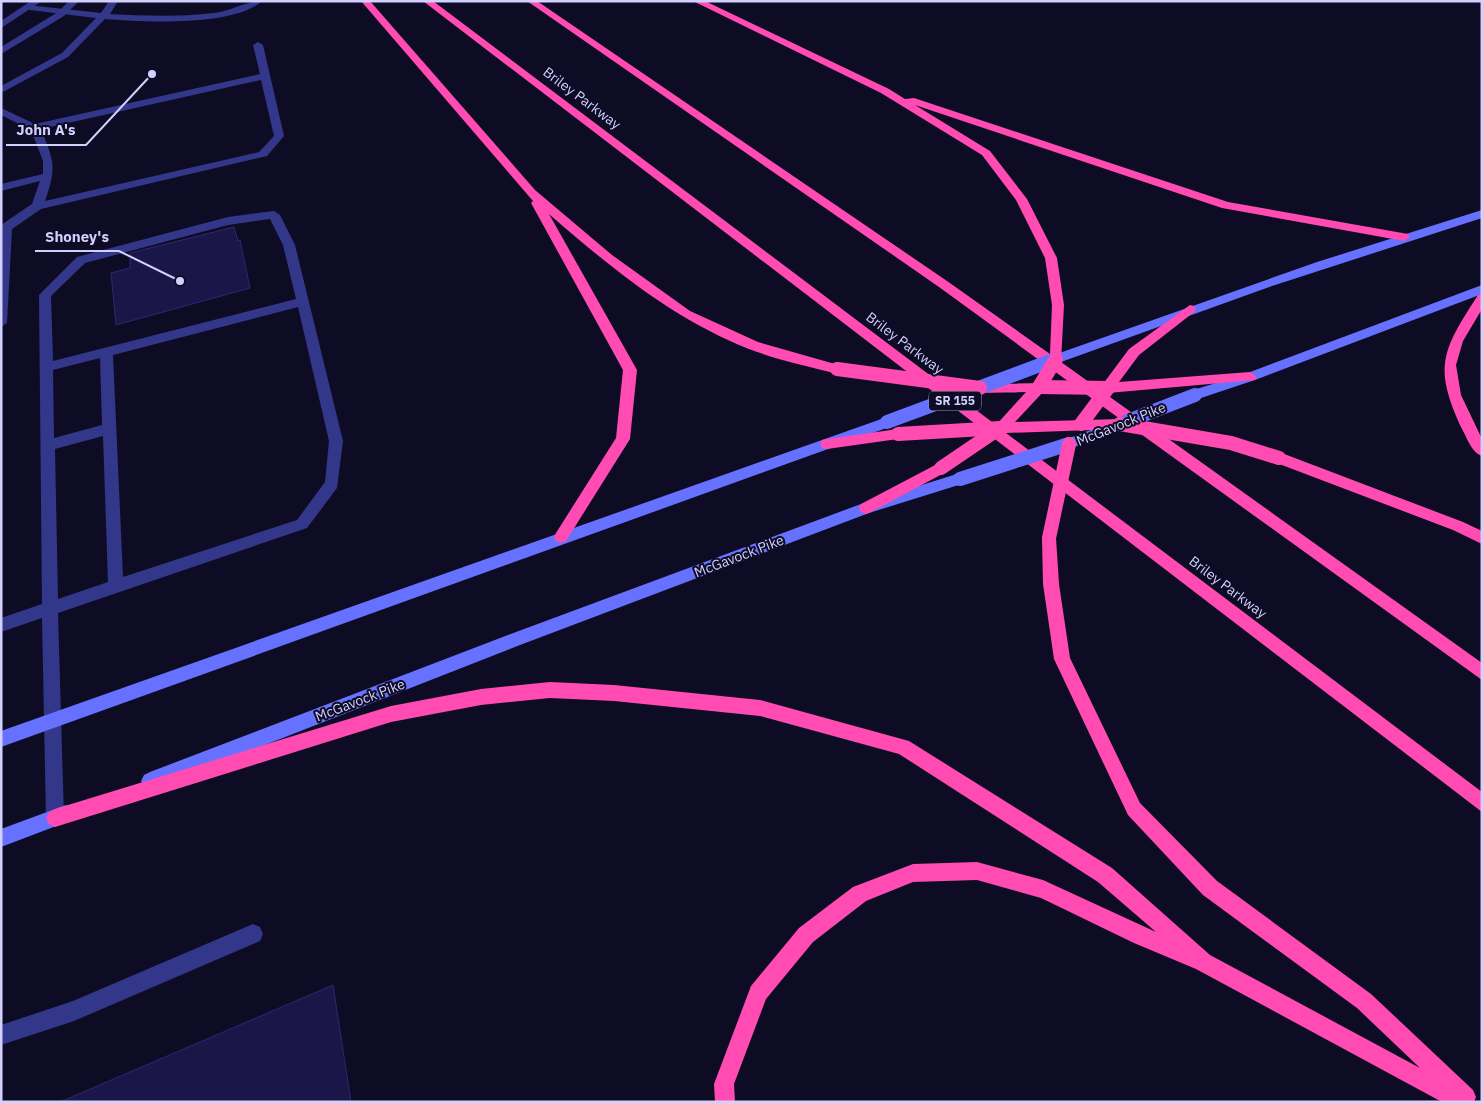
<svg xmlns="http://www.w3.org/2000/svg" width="1483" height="1103" font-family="'IBM Plex Sans',sans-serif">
	<rect width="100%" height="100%" fill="#0e0c25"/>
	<g fill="#1b1648" stroke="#2e2676">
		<path d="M234,227L238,241L240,240L250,288L116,325L111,273L130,268V253Z"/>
		<path d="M333,985L351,1102H60Z"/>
	</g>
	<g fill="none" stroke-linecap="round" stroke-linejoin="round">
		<g fill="#323789" fill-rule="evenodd">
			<path d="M109,1H118L110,14C144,16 180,17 214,13C231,11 246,1 262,1C234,27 143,22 105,19L68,57L1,93V86L62,53L96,18L30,10L25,7L27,5L101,13Z"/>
			<path d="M258,42L263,45L284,136L267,156L41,209L12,229L7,323L1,327V225L32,204L40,181L1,191V184L43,174V161L31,130L1,115V108L35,124L260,74L253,45ZM261,80L274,136L259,152L45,201C57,166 54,162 41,129Z"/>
			<path d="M274,211L280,215L295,245L343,441L337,488L307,528L58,613L64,818L61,824L55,827L49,824L46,818L42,618L1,632V618L42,604L39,295L77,257L228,217ZM270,219L283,245L296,299L53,361L51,296L85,263L228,225ZM298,307L329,441L325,482L297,520L123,577L113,355ZM100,358L102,425L54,438L53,370ZM103,436L108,582L58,599L55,449Z"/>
			<path d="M253,924L260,927L263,934L260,941L74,1021L1,1045V1025L73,1001Z"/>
		</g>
		<g fill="#323789" fill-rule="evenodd">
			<path d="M31,1H42L1,28V21Z"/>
			<path d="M69,1H79L64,16L1,54V47L58,12Z"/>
		</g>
		<g fill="#6771ff" fill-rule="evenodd">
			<path d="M1482,210V218L1272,286L1061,362H1051L1050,359L1051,356L1317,262Z"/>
			<path d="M1482,285V294L1255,380L1195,400L1188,395L1190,391L1245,374Z"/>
			<path d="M887,417L892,418L894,422L892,426L1,747V731Z"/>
			<path d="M1120,419L1127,424L1125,428L1069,449L1064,448L1062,444L1064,440Z"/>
			<path d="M960,473L965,475L967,479L965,483L869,513L520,645L150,790L144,787L141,781L144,775L150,772L508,635L861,504Z"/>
			<path d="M66,805L72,808L75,814L72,820L1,847V829Z"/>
		</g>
		<g fill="#ff4bb2" fill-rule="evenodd">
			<path d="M361,1H370L535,190L612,255L690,311L758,342L842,366L844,369L842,372L837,374C808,366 777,360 749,349C673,319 610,267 549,214L637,370L630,439L566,541L561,543L556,541L554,537L556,533L616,438L623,370L531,203L533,201Z"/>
			<path d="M423,1H433L996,425L1026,392L981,393L976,392L974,388L976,384L1044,383L1046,387L1044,391L1015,422L1120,419L939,287L527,1H537L947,281L1050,354L1052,305L1045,258L1016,200L982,155L881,93L693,1H705L889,89L905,99L914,98L1228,202L1408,234L1410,237L1404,241L1222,208L915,105L990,151L1027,199L1057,258L1064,305L1061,362L1482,663V680L1127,424L1125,428L1120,429L1006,433L1482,792V812Z"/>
			<path d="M1482,294V309L1463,341L1456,365L1461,395L1482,439V456C1472,453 1467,438 1462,429C1433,366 1442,351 1478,295Z"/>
			<path d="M1190,305L1194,306L1196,309L1194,312L1139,355L1119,382L1250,372L1257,377L1255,380L1108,393L1103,392L1101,388L1103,384L1129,349Z"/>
			<path d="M898,429L903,430L905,434L903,438L898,439L827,449L822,448L820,444L822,440L827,439Z"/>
			<path d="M1279,452L1463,522L1482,531V544L1453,530L1274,462L1272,458L1274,454Z"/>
			<path d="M941,462L946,464L948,468L946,472L871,512L866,514L861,512L859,508L861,504Z"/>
			<path d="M1049,532L1054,534L1056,538L1059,584L1070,658L1140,803L1217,881L1371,994L1473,1090L1476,1097L1474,1102H1442L1196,969L1134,943L1041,898L977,880L913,882L866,901L813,942L766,999L734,1084L735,1102H715L714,1084L751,986L799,928L853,887L913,864L977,862L1043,880L1156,932L1098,882L899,754L760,716L614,701L550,698L481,705L391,722L55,827L49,824L46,818L49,812L55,809L391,706L481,689L550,682L614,685L760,700L909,741L1112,868L1210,955L1420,1068L1357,1008L1203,895L1128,815L1054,659L1043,584L1042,538L1044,534Z"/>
		</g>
		<g stroke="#6771ff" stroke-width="14">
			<path d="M887,422L1056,359"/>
			<path d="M1120,424L1195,395"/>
			<path d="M960,479L1069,444"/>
		</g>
		<g stroke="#ff4bb2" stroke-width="14">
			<path d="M837,369L980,388"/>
			<path d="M1039,387L1108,388"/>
			<path d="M1039,387L1056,359"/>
			<path d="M1081,424L1108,388"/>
			<path d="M1120,424L1231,443L1279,458"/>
			<path d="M898,434L1001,428"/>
			<path d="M941,468L1000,428"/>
			<path d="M1049,538L1069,444"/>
		</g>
	</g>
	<g text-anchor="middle" stroke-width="4" stroke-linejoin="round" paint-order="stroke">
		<rect fill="#0e0c25" stroke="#9695be" stroke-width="1" x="929" y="391.5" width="52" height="19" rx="4"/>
		<g font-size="12" font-weight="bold" fill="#d1d0ff">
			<text x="955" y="405">SR 155</text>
		</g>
		<g font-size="14" fill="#d1d0ff" stroke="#0e0c25">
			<text transform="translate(582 98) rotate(37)" y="5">Briley Parkway</text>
			<text transform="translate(905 343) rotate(37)" y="5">Briley Parkway</text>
			<text transform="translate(1121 424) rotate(-22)" y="5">McGavock Pike</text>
			<text transform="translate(739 556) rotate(-21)" y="5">McGavock Pike</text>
			<text transform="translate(1228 587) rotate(37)" y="5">Briley Parkway</text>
			<text transform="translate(360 700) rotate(-21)" y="5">McGavock Pike</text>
		</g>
	</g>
	<path fill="none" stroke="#d1d0ff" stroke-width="2" d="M152 74L86 145H6M180 281L119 251H35"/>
	<g fill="#d1d0ff" stroke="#0e0c25" stroke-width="2">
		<circle cx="152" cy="74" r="5"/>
		<circle cx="180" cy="281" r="5"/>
	</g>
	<g font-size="15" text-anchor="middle" font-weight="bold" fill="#d1d0ff" stroke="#0e0c25" stroke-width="4" stroke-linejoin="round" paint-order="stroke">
		<text x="46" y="135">John A's</text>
		<text x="77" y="242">Shoney's</text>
	</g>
	<rect width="1483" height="1103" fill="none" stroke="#d1d0ff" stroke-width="5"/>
</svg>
